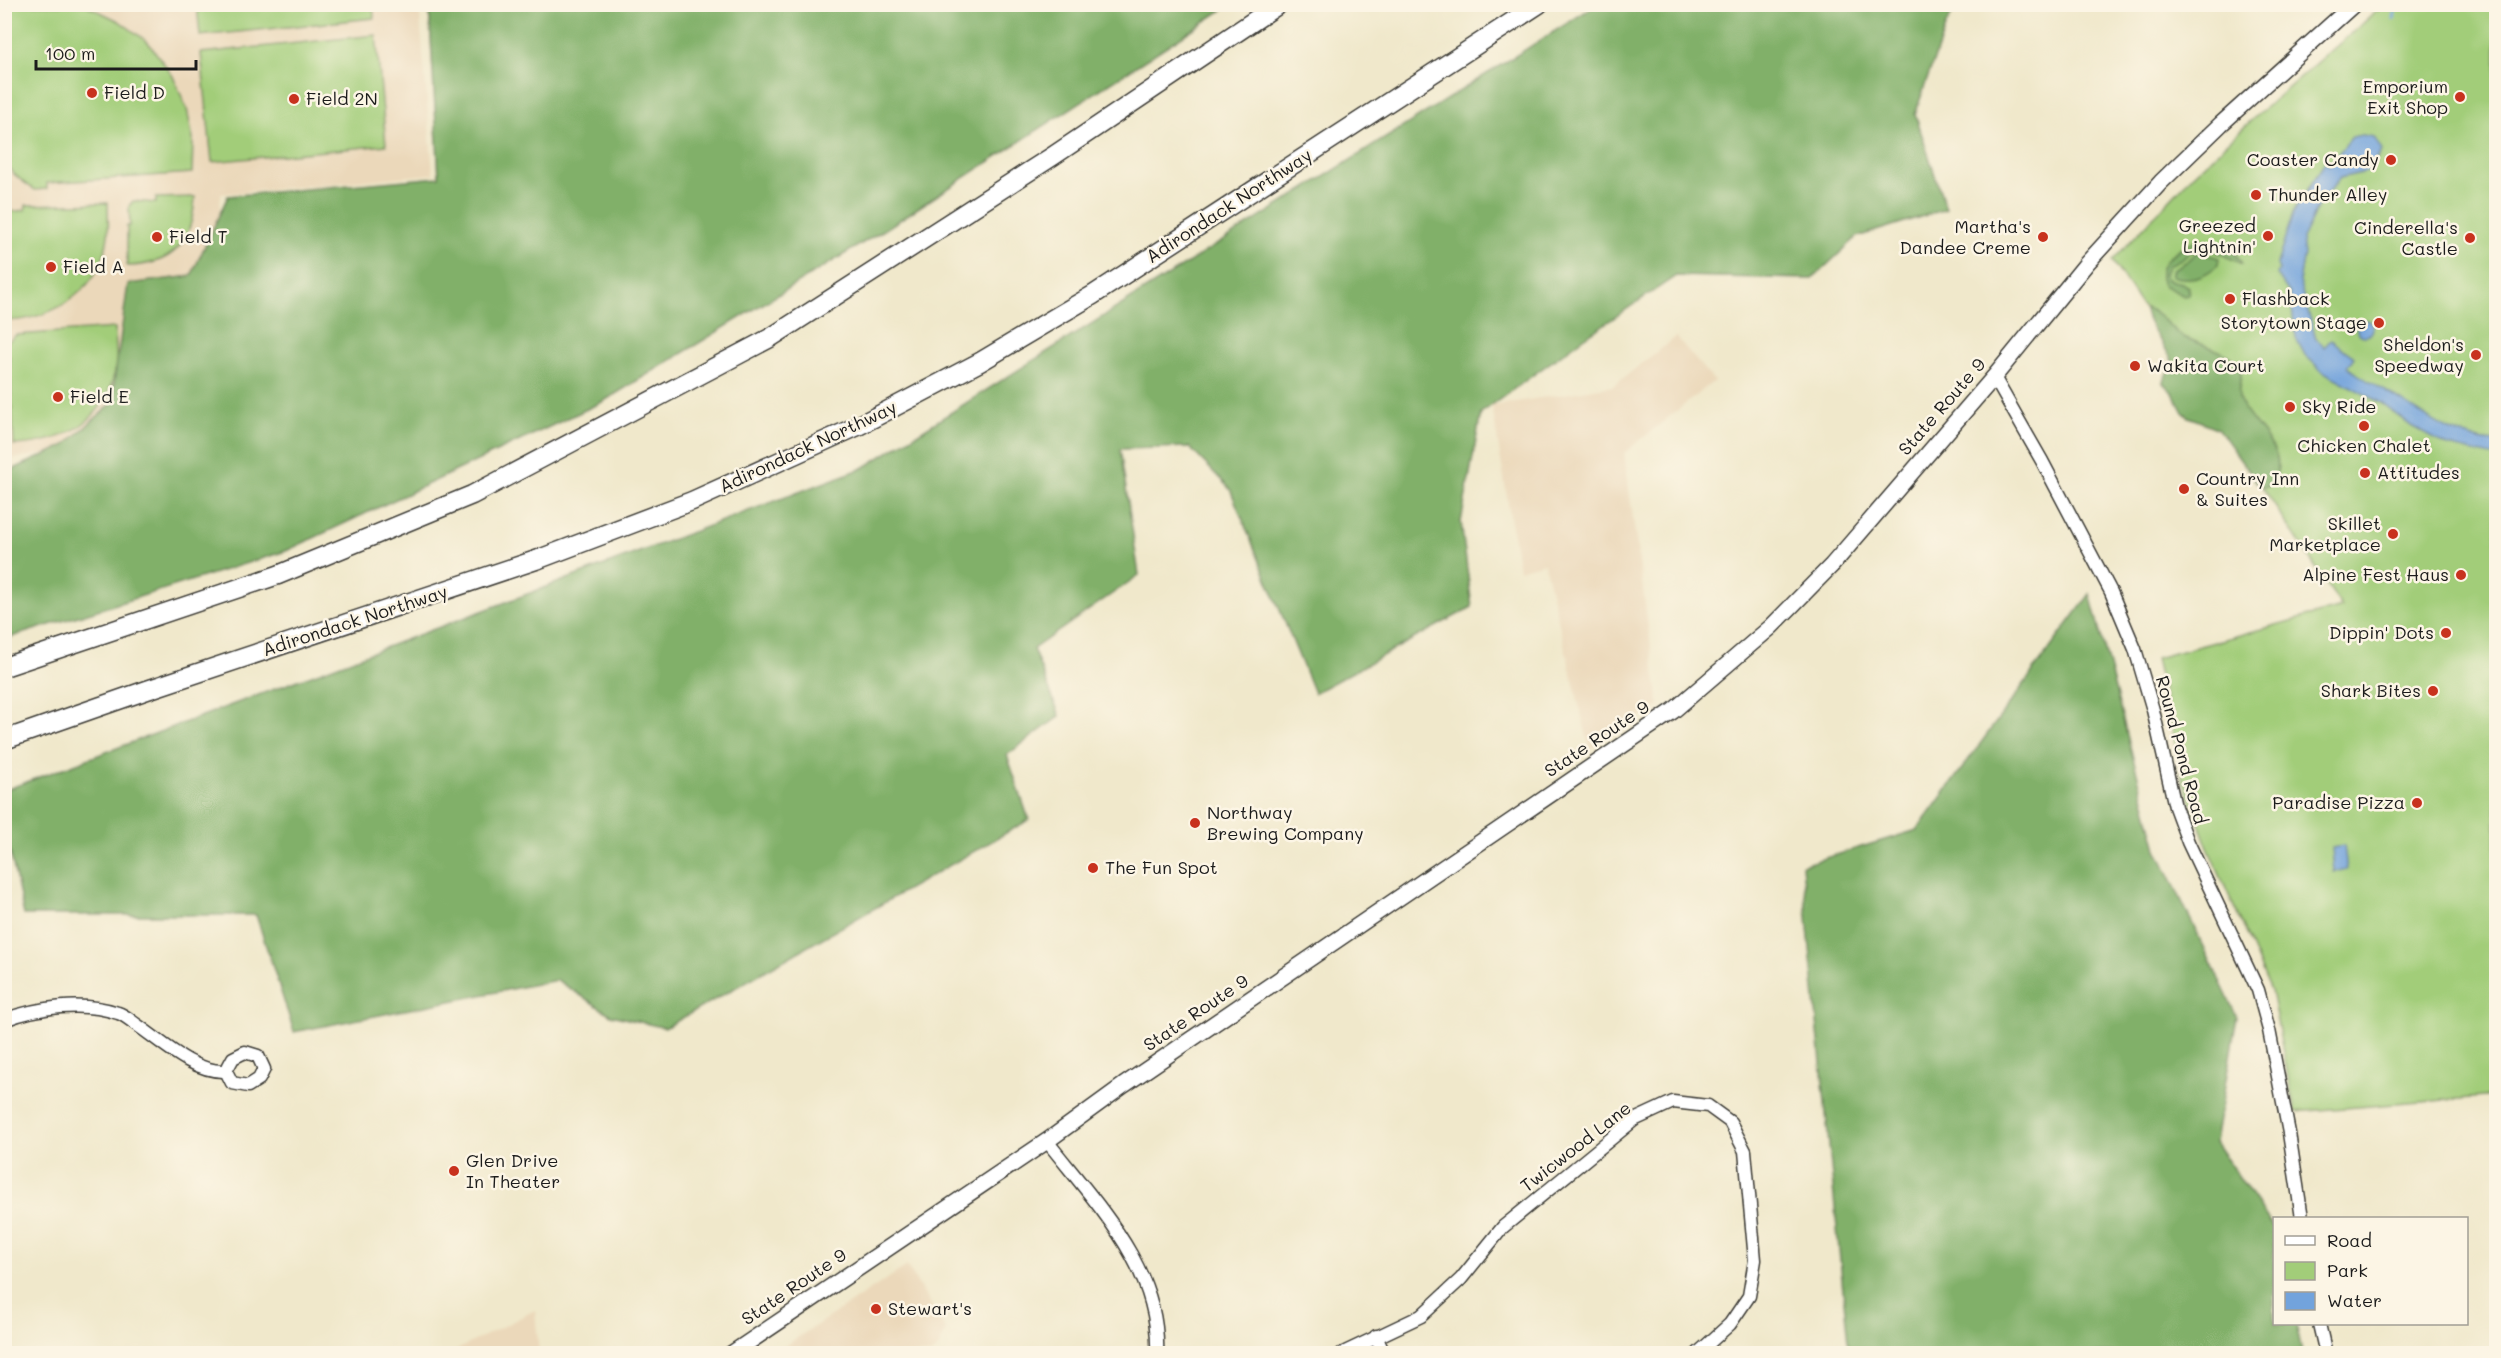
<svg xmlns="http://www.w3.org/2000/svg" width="2501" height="1358" font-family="Mali,sans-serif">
	<rect width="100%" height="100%" fill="#fcf5e5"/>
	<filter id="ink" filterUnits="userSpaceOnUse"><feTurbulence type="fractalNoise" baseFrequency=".0167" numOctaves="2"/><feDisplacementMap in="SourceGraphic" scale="12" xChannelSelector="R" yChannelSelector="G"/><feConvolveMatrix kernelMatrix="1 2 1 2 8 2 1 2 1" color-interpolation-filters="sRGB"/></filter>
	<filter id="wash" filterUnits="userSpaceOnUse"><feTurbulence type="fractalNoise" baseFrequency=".008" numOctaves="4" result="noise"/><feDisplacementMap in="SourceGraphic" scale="24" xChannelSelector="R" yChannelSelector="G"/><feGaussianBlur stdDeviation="1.35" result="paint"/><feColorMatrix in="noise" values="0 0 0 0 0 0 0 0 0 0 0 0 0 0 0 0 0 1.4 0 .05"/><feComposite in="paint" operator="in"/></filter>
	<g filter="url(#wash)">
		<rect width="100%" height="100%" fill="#f0e8cb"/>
		<g fill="#ebd8ba">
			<path d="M5,5H419L433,174L221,194L213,287L114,442L5,460Z"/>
			<path d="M1676,337L1714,381L1624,453L1659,705L1590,749L1544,563L1519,570L1492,406L1613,386Z"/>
			<path d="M907,1266L946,1330L937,1350L930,1354L774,1353Z"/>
			<path d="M535,1310L539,1353H451Z"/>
		</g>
		<g fill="#a2cd79" stroke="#5f744a" stroke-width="1.5">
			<path d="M4,5H86L119,21L148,42L173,76L187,109L193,139L192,173L47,183V189L35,190C21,180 4,171 5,153L10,152L4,114Z"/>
			<path d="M197,5H373L374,18L200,36Z"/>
			<path d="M2384,5H2496V1096L2295,1112L2271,991L2208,848L2184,783L2156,658L2342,607L2112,261L2194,174L2257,115Z"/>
			<path d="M376,35L386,145L212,162L201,53Z"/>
			<path d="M195,197C192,243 174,265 127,266V226H130L129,206L133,201L156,203V198Z"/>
			<path d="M108,203C108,214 109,225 108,236C102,289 54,320 5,321L4,217L9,212L25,210L26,205Z"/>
			<path d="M115,328C115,339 117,351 116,361C111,419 67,443 14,445L9,356L6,355V343L16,335Z"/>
		</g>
		<g fill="#81b069" stroke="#4e6642" stroke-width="1.5">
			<path d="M429,5V4L1230,5L884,230L604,401L286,551L5,639V473L64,446L111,404L128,284L191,276L228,196L439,177Z"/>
			<path d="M1596,5H1957L1946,25L1915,114L1946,209L1857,237L1812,279L1676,276L1584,338L1481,413L1461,522L1472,607L1314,693L1230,489L1189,447L1120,449L1139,575L1033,649L1060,716L1007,755L1029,820L665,1028L611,1015L557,980L294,1032L256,915H24L5,829V790L863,468Z"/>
			<path d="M2196,240C2213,239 2235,247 2242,264L2209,248H2193L2183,258L2169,265L2164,275L2168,280L2182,283L2189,287L2188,295L2184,296L2163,285C2153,262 2179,248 2196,240Z"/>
			<path d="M2201,252L2219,258L2218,265C2203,278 2189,281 2171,276L2173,269L2186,262L2195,253Z"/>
			<path d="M2145,308C2160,312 2169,328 2182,336C2197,344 2230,351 2239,365C2245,375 2235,390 2240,401C2252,429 2294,451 2271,485L2264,487L2258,484L2219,429L2189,417L2183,412L2173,393L2163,383L2173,363C2167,346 2144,324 2145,308Z"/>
			<path d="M2090,594L2157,849L2237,1017L2215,1142L2274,1228V1324H2296L2302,1353H1849L1802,865L1917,830Z"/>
		</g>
		<g fill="#72a3dc" stroke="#47607c" stroke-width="1.5">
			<path d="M2362,135L2374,137L2382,151L2369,171L2340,178L2319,204L2302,239L2304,254L2299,282L2316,338L2324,347L2331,340L2354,357L2347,367C2360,376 2373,384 2387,392C2419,411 2457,442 2496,442V457L2448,446L2411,426L2381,403L2322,371L2305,355L2296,338L2290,294L2277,275L2279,271L2277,264L2293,213L2325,162L2329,165L2352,137Z"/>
			<circle cx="2365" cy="328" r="8"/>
			<path d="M2344,846L2347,869L2334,872L2332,848Z"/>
		</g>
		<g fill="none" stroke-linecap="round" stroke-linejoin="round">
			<path stroke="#72a3dc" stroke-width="3" d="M2394,19L2396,4"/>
		</g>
	</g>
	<g filter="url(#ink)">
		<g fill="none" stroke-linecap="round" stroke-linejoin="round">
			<defs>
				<g id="minor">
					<path d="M1994,377L2042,461L2111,592L2135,649L2153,710L2175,807L2188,842L2258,990L2269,1030L2289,1133L2302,1218"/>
					<path d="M4,1020C38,1007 83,1001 118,1013C125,1015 131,1021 137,1025C162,1042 194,1073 226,1071"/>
					<path d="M245,1052L258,1056L264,1069L259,1079L248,1086L232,1083L226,1071L233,1058Z"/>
					<path d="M1047,1141C1096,1204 1161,1268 1157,1354"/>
					<path d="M2319,1324L2326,1354"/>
					<path d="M1376,1336L1384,1354"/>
					<path d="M1341,1354L1421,1316L1461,1279L1503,1227L1634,1120L1673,1102L1708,1106L1730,1122L1745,1151L1755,1260L1749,1296L1730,1324L1697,1354"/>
				</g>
				<path id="major" d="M731,1354L1047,1141L1124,1085L1673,711L1771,627L1832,565L1994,377L2087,263L2161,182L2221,124L2354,4"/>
				<g id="highway">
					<path d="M4,667L278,575L472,495L770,338L1053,156L1279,4"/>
					<path d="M4,740L147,690L539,559L692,501L860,425L980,362L1093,295L1539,4"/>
				</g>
			</defs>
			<use href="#minor" stroke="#3c3b36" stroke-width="15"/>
			<use href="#major" stroke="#3c3b36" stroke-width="18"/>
			<use href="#highway" stroke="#3c3b36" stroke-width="21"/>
			<use href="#minor" stroke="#fff" stroke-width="12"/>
			<use href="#major" stroke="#fff" stroke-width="15"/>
			<use href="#highway" stroke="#fff" stroke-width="18"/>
		</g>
	</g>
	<g fill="#c8321e" stroke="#fcf5e5" stroke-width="2">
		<circle cx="92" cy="93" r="6"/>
		<circle cx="2460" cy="97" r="6"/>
		<circle cx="294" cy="99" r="6"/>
		<circle cx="2391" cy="160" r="6"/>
		<circle cx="2256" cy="195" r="6"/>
		<circle cx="2268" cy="236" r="6"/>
		<circle cx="157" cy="237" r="6"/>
		<circle cx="2043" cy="237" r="6"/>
		<circle cx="2470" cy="238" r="6"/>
		<circle cx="51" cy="267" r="6"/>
		<circle cx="2230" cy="299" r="6"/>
		<circle cx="2379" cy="323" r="6"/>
		<circle cx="2476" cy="355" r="6"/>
		<circle cx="2135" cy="366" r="6"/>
		<circle cx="58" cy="397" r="6"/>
		<circle cx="2290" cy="407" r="6"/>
		<circle cx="2364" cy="426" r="6"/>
		<circle cx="2365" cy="473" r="6"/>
		<circle cx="2184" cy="489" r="6"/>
		<circle cx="2393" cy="534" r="6"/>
		<circle cx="2461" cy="575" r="6"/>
		<circle cx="2446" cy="633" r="6"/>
		<circle cx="2433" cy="691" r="6"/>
		<circle cx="2417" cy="803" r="6"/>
		<circle cx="1195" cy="823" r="6"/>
		<circle cx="1093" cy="868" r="6"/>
		<circle cx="454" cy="1171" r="6"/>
		<circle cx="876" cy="1309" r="6"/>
	</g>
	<g text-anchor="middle" stroke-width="5" stroke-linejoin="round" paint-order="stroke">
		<g font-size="18" fill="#1c1c1c" stroke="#fcf5e5" text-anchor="start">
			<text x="2448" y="93" text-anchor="end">Emporium<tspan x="2448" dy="21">Exit Shop</tspan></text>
			<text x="104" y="99">Field D</text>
			<text x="306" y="105">Field 2N</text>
			<text x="2379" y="166" text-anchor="end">Coaster Candy</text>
			<text x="2268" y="201">Thunder Alley</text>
			<text x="2256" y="232" text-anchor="end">Greezed<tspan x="2256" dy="21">Lightnin'</tspan></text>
			<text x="2031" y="233" text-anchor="end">Martha's<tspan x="2031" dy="21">Dandee Creme</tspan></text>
			<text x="2458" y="234" text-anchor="end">Cinderella's<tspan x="2458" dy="21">Castle</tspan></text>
			<text x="169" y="243">Field T</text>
			<text x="63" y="273">Field A</text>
			<text x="2242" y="305">Flashback</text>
			<text x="2367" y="329" text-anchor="end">Storytown Stage</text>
			<text x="2464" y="351" text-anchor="end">Sheldon's<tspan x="2464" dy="21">Speedway</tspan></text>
			<text x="2147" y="372">Wakita Court</text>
			<text x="70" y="403">Field E</text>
			<text x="2302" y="413">Sky Ride</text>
			<text x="2364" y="452" text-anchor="middle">Chicken Chalet</text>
			<text x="2377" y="479">Attitudes</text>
			<text x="2196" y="485">Country Inn<tspan x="2196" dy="21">&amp; Suites</tspan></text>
			<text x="2381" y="530" text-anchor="end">Skillet<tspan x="2381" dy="21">Marketplace</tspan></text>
			<text x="2449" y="581" text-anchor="end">Alpine Fest Haus</text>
			<text x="2434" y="639" text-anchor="end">Dippin' Dots</text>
			<text x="2421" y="697" text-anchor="end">Shark Bites</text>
			<text x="2405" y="809" text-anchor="end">Paradise Pizza</text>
			<text x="1207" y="819">Northway<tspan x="1207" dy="21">Brewing Company</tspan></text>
			<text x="1105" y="874">The Fun Spot</text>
			<text x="466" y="1167">Glen Drive<tspan x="466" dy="21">In Theater</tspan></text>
			<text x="888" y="1315">Stewart's</text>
		</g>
		<g font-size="18" fill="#1c1c1c" stroke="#fcf5e5">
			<text transform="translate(1229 206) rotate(-33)" y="6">Adirondack Northway</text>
			<text transform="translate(1942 407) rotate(-49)" y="6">State Route 9</text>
			<text transform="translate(808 447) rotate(-25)" y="6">Adirondack Northway</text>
			<text transform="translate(355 621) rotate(-18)" y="6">Adirondack Northway</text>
			<text transform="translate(1597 739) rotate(-34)" y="6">State Route 9</text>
			<text transform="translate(2181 750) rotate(75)" y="6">Round Pond Road</text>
			<text transform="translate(1196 1013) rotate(-34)" y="6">State Route 9</text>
			<text transform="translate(1576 1147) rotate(-38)" y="6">Twicwood Lane</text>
			<text transform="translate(794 1287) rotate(-34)" y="6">State Route 9</text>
		</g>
	</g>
	<rect width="2501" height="1358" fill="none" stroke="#fcf5e5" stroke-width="24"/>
	<rect x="2273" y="1217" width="195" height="108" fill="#fcf5e5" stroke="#a29e95" stroke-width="1.5"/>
	<rect x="2285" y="1236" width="30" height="9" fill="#ffffff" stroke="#a29e95" stroke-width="1.5"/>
	<text x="2327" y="1247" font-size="18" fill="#1c1c1c">Road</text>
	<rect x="2285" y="1262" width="30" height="18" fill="#a2cd79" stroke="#a29e95" stroke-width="1.5"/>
	<text x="2327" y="1277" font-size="18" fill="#1c1c1c">Park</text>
	<rect x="2285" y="1292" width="30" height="18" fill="#72a3dc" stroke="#a29e95" stroke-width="1.5"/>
	<text x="2327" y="1307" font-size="18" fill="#1c1c1c">Water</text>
	<path d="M36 60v9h160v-9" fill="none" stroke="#1c1c1c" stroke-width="3"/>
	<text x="45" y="60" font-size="18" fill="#1c1c1c" stroke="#fcf5e5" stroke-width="4.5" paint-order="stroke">100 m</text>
</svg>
